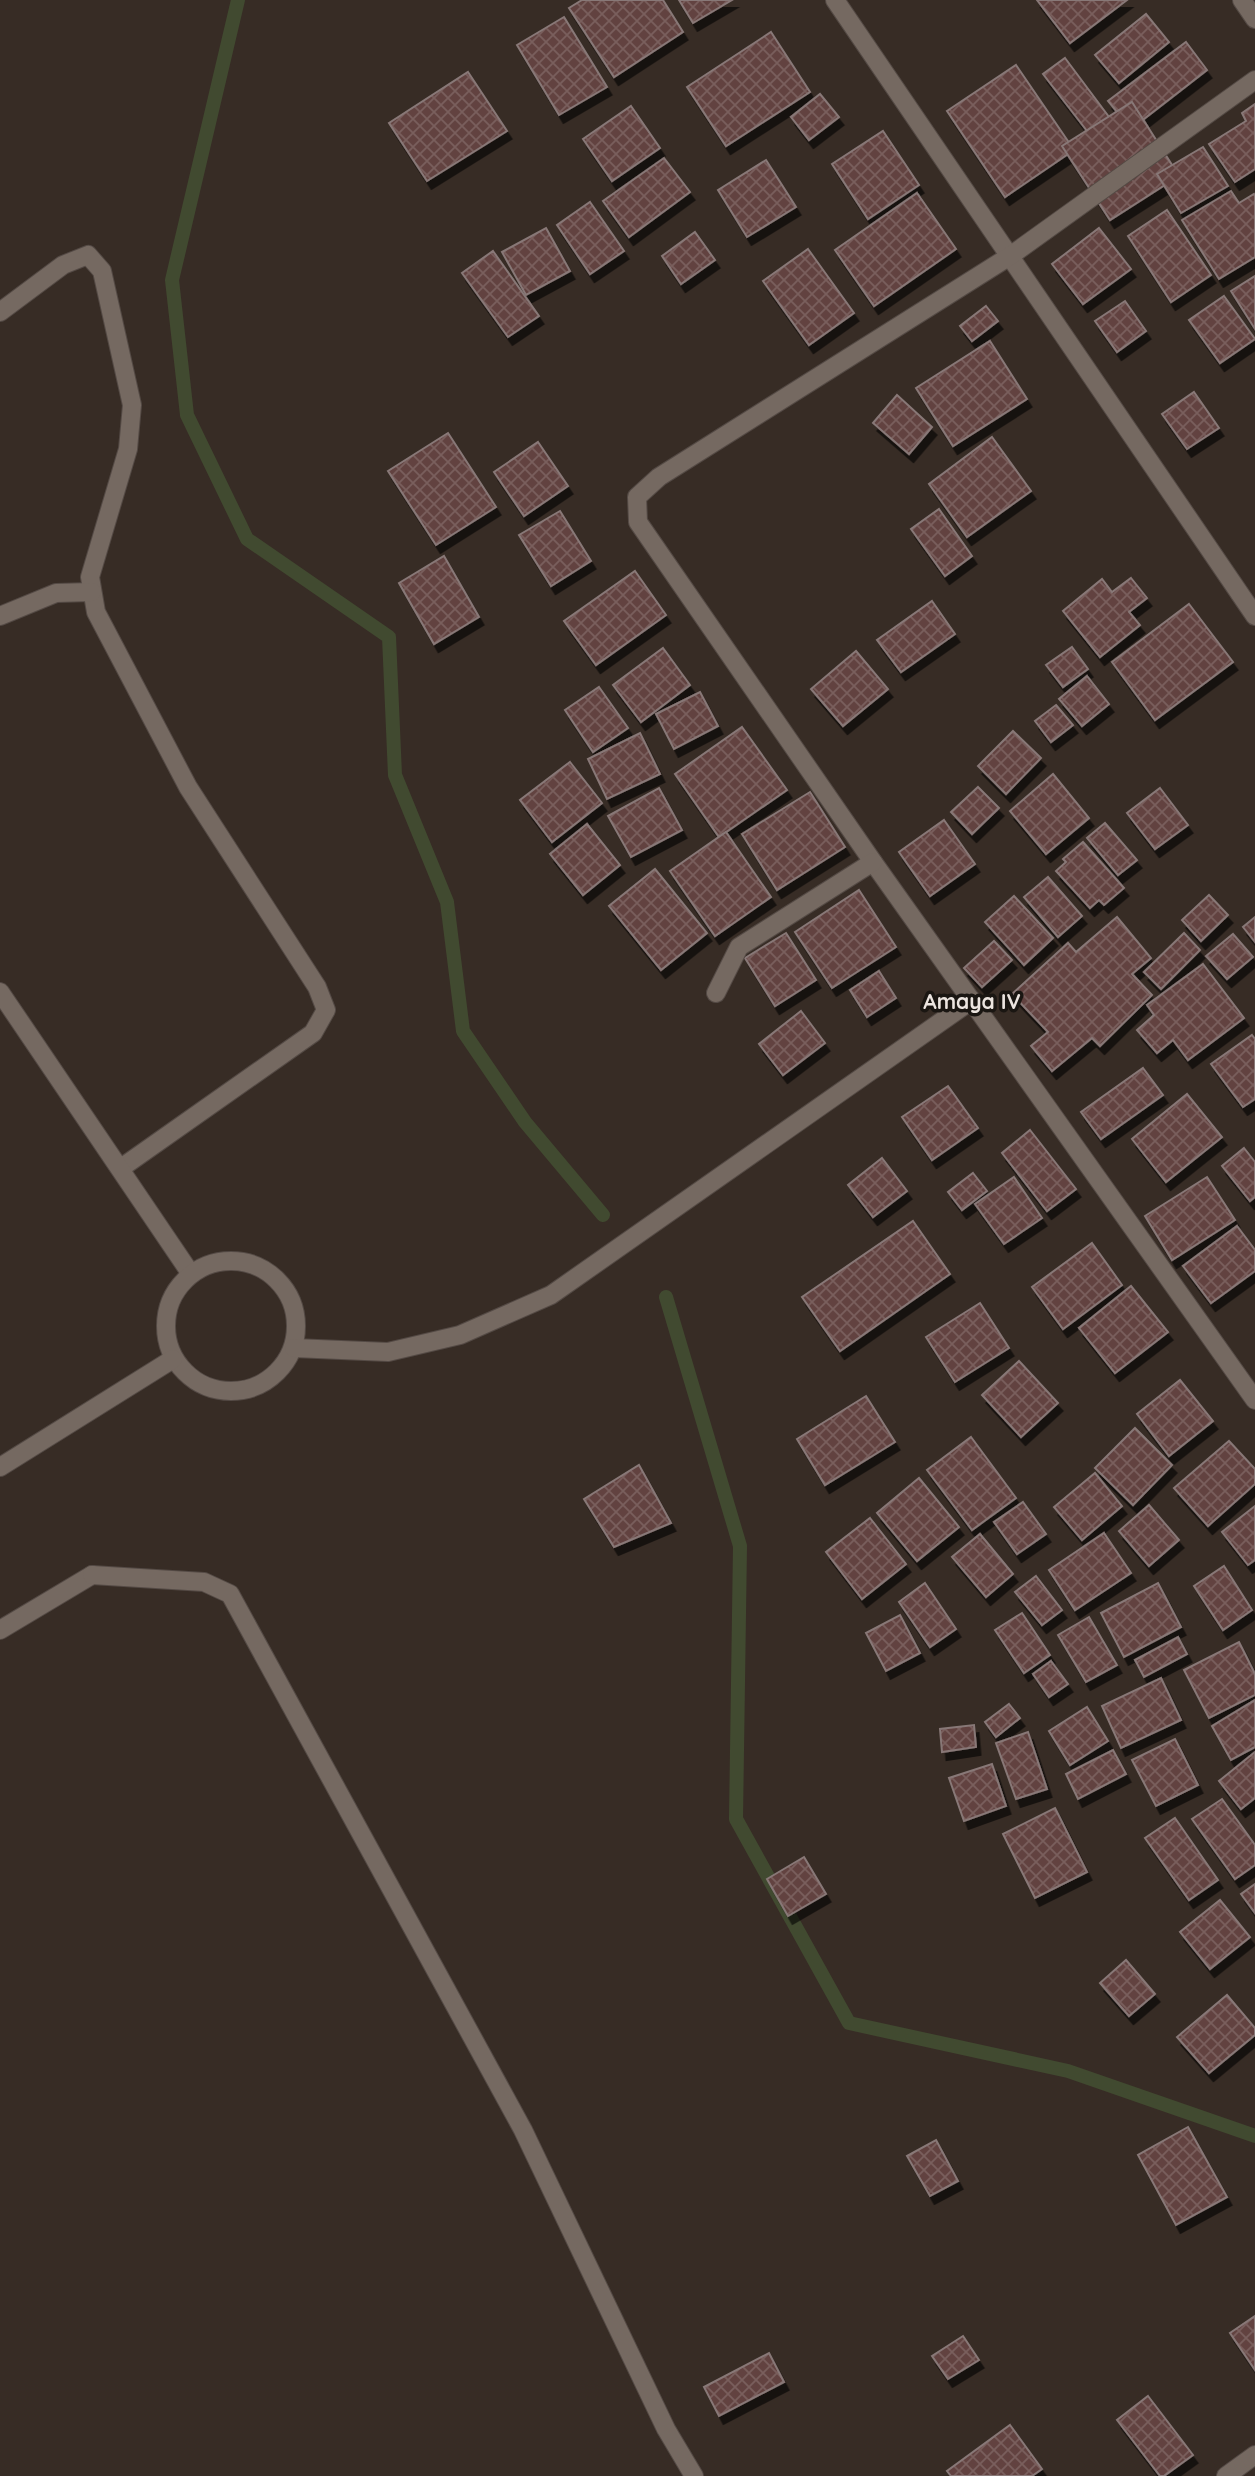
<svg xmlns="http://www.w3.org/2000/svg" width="1255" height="2476" font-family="Quicksand,sans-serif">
	<defs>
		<pattern id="building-cross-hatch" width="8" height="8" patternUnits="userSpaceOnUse" patternTransform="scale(1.75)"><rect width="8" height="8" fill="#624341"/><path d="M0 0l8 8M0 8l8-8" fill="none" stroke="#795e5c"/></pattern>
		<filter id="shadow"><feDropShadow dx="4.5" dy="8" stdDeviation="0" flood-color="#0009"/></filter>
	</defs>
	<rect width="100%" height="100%" fill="#372c25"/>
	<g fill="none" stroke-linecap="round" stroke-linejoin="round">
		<g stroke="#414a30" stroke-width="14">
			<path d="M238,0L172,280L187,415L247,539L389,637L395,775L447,902L463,1031L525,1122L603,1215"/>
			<path d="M666,1297L740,1546L736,1819L849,2023L1068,2071L1255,2136"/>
		</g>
	</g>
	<g fill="url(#building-cross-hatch)" stroke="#887877" stroke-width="2" filter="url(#shadow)">
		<path d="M582,0H663L683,32L614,77L569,8Z"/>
		<path d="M679,0H732L693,23Z"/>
		<path d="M1037,0H1127L1070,43Z"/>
		<path d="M1146,14L1169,42L1119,83L1095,55Z"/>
		<path d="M564,17L607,87L559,115L517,45Z"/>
		<path d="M771,32L810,92L726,146L687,87Z"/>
		<path d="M1186,42L1207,70L1131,129L1108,101Z"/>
		<path d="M1065,58L1115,125L1094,140L1043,74Z"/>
		<path d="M1016,65L1074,150L1005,197L947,111Z"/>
		<path d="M468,72L507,131L427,181L389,123Z"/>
		<path d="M820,94L839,117L809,140L791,117Z"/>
		<path d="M1132,102L1179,176L1110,220L1062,146Z"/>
		<path d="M1255,104V169L1235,182L1209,144L1246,121L1242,113Z"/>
		<path d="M631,106L660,148L612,181L583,139Z"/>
		<path d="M883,131L919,185L868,219L832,164Z"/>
		<path d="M1203,147L1228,186L1181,213L1157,174Z"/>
		<path d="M664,158L690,192L629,237L603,201Z"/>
		<path d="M766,160L796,207L747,237L718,190Z"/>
		<path d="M1231,191L1239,203L1254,194L1255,196V257L1219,279L1182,220Z"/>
		<path d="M917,193L956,249L874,306L835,250Z"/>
		<path d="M590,202L624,251L590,274L557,225Z"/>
		<path d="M1167,210L1211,275L1171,302L1128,236Z"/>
		<path d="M546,228L570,271L526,295L502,252Z"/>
		<path d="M1099,228L1131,269L1083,304L1052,264Z"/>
		<path d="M695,232L715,260L681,284L662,256Z"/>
		<path d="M808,249L854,313L809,345L763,281Z"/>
		<path d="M493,251L539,316L508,337L462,273Z"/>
		<path d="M1255,276V329L1231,291Z"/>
		<path d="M1224,296L1255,339L1220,363L1189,320Z"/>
		<path d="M1125,301L1146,331L1117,352L1095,321Z"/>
		<path d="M986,306L998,321L972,341L960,326Z"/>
		<path d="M990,341L1027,399L953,446L916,388Z"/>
		<path d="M1194,392L1219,428L1187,449L1162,414Z"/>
		<path d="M897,395L932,427L909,454L873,423Z"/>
		<path d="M448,433L496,507L436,545L388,471Z"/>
		<path d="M992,437L1031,491L967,537L929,484Z"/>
		<path d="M538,442L568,486L524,516L494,472Z"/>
		<path d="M939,509L972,556L945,576L911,529Z"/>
		<path d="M560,511L591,561L551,586L519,535Z"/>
		<path d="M444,556L479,617L434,644L399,583Z"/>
		<path d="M635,571L666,615L596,665L564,621Z"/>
		<path d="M1131,578L1147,598L1129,612L1140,625L1100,657L1063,611L1102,579L1112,592Z"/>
		<path d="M932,601L955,634L901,672L877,640Z"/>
		<path d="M1189,604L1233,662L1155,720L1112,662Z"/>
		<path d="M1072,647L1088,669L1063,687L1046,665Z"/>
		<path d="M663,648L690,685L641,722L613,685Z"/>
		<path d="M856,651L888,689L843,726L811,689Z"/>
		<path d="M1087,676L1109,704L1082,726L1059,699Z"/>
		<path d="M599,687L628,728L593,752L565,710Z"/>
		<path d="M700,692L718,726L674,749L656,714Z"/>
		<path d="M1056,705L1073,725L1051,742L1035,721Z"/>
		<path d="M742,727L787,790L719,837L675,774Z"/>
		<path d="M1013,731L1041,758L1006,794L978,766Z"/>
		<path d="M640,733L660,774L607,799L588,759Z"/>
		<path d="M570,762L602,803L552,842L520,800Z"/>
		<path d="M1053,774L1089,818L1046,854L1010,811Z"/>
		<path d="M978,787L999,808L972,834L951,812Z"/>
		<path d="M659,788L682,830L631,857L608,816Z"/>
		<path d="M1160,788L1188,825L1155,849L1127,813Z"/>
		<path d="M810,792L845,847L777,890L742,834Z"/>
		<path d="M944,820L975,864L930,896L899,852Z"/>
		<path d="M1105,823L1137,860L1118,875L1087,838Z"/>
		<path d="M587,824L620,865L583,895L550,854Z"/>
		<path d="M726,832L771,897L715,936L670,871Z"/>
		<path d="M1083,842L1124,888L1104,905L1099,900L1090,908L1056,871L1066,862L1063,859Z"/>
		<path d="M655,869L707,933L661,970L609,906Z"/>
		<path d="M1048,877L1082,916L1058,937L1024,897Z"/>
		<path d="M859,890L896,947L832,988L795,932Z"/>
		<path d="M1209,895L1228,915L1201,941L1182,920Z"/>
		<path d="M1014,896L1053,938L1024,965L985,922Z"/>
		<path d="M1117,917L1151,958L1132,974L1152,995L1100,1046L1092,1038L1052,1071L1031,1046L1048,1032L1012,994L1068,943L1076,952Z"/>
		<path d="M1255,917V942L1243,927Z"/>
		<path d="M786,933L816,980L775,1006L745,958Z"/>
		<path d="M1184,933L1200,950L1161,989L1144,972Z"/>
		<path d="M1233,934L1253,957L1227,979L1206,956Z"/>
		<path d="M994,941L1012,960L982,987L964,968Z"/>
		<path d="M1203,964L1244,1018L1188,1060L1173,1040L1157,1053L1137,1030L1154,1015L1147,1005Z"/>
		<path d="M879,971L896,998L867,1017L850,990Z"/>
		<path d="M801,1011L825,1043L783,1075L759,1044Z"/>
		<path d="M1252,1035L1255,1039V1099L1243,1107L1211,1064Z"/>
		<path d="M1143,1068L1163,1095L1101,1139L1081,1112Z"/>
		<path d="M948,1086L978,1128L932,1160L902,1117Z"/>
		<path d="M1187,1094L1222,1137L1166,1182L1132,1139Z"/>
		<path d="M1030,1130L1076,1189L1047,1211L1002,1153Z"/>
		<path d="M1244,1148L1255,1162V1197L1250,1201L1222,1166Z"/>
		<path d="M882,1158L907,1191L873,1217L848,1185Z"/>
		<path d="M973,1173L987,1191L962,1210L948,1192Z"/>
		<path d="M1014,1177L1042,1218L1004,1244L975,1204Z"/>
		<path d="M1207,1177L1235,1220L1172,1260L1145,1216Z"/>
		<path d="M913,1221L950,1274L840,1351L802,1297Z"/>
		<path d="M1237,1226L1255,1250V1271L1211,1303L1183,1266Z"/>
		<path d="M1092,1243L1122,1285L1063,1329L1032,1287Z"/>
		<path d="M1131,1286L1168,1332L1115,1373L1079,1328Z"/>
		<path d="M980,1303L1009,1348L955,1382L926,1337Z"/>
		<path d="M1019,1361L1058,1403L1021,1437L982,1395Z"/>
		<path d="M1180,1380L1213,1421L1169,1456L1137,1414Z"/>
		<path d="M866,1396L895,1442L825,1485L797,1439Z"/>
		<path d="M1135,1428L1172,1465L1133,1505L1095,1468Z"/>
		<path d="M971,1437L1016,1498L972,1530L927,1470Z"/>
		<path d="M1229,1441L1255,1469V1484L1208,1526L1174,1488Z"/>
		<path d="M639,1465L671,1523L614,1547L584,1499Z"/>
		<path d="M1095,1473L1122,1506L1082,1540L1054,1507Z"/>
		<path d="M919,1478L959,1527L917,1561L877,1513Z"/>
		<path d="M1023,1502L1046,1534L1017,1554L994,1522Z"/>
		<path d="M1149,1505L1179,1540L1149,1566L1119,1531Z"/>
		<path d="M1255,1506V1560L1248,1565L1222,1532Z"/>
		<path d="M870,1518L906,1564L862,1599L826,1552Z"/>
		<path d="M1104,1533L1131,1573L1075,1610L1049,1570Z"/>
		<path d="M980,1534L1013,1574L986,1597L952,1557Z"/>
		<path d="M1224,1566L1252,1610L1223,1630L1194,1586Z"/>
		<path d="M1036,1576L1062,1610L1042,1625L1015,1592Z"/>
		<path d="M925,1583L956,1629L930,1647L899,1602Z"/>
		<path d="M1158,1583L1181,1627L1124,1657L1101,1613Z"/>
		<path d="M1022,1613L1050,1655L1024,1673L995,1630Z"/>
		<path d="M900,1615L920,1653L886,1671L866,1633Z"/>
		<path d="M1089,1617L1117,1665L1086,1682L1058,1635Z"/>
		<path d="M1178,1637L1187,1654L1144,1677L1135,1660Z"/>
		<path d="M1239,1642L1255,1674V1695L1209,1718L1184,1670Z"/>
		<path d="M1051,1661L1068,1684L1049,1697L1033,1674Z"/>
		<path d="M1161,1678L1181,1720L1121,1748L1102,1706Z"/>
		<path d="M1255,1700V1747L1231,1760L1212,1726Z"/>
		<path d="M1009,1704L1020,1718L996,1737L985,1722Z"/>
		<path d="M1087,1707L1108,1741L1070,1765L1049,1731Z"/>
		<path d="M974,1725L976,1747L942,1752L940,1729Z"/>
		<path d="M1028,1732L1047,1789L1016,1799L996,1743Z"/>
		<path d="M1175,1739L1198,1785L1156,1806L1132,1760Z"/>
		<path d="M1113,1750L1126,1774L1078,1799L1066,1774Z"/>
		<path d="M1255,1752V1798L1241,1809L1219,1781Z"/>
		<path d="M992,1764L1006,1806L964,1821L949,1778Z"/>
		<path d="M1222,1799L1255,1845V1865L1235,1879L1192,1819Z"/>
		<path d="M1055,1808L1087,1872L1035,1898L1003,1834Z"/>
		<path d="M1175,1818L1218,1880L1189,1900L1145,1838Z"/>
		<path d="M804,1857L826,1894L788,1916L767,1879Z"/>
		<path d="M1255,1884V1913L1241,1894Z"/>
		<path d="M1220,1900L1250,1937L1210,1969L1180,1932Z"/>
		<path d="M1126,1960L1155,1994L1129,2016L1100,1983Z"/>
		<path d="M1227,1995L1255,2028V2035L1209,2073L1177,2037Z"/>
		<path d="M1188,2127L1227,2197L1176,2225L1138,2155Z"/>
		<path d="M936,2140L958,2181L930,2196L907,2156Z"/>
		<path d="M1255,2316V2370L1230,2333Z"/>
		<path d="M963,2336L979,2360L948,2379L932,2356Z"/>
		<path d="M769,2353L784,2382L719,2416L704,2387Z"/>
		<path d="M1148,2396L1193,2455L1164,2476H1160L1117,2420Z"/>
		<path d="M1010,2425L1042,2469L1032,2476H951L947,2471Z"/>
	</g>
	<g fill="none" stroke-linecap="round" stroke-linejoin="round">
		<defs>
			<path id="lane" d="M0,1630L92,1575"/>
			<g id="street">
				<path d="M835,0L1255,616"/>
				<path d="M1255,80L1010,256L659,477L637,497L638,522L873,862L1255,1400"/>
				<path d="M0,312L63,265L88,255L102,271L132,405L128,449L90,577L96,612L188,787L317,987L326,1010L313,1033L121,1168"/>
				<path d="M0,616L56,593L92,592"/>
				<path d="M0,992L191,1274"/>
				<path d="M716,993L739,947L873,862"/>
				<circle cx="231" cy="1326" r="65"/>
				<path d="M294,1348L388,1352L460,1335L551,1295L972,1000"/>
				<path d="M0,1467L173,1359"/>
				<path d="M92,1575L204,1582L230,1594L523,2130L666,2429L694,2476"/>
				<path d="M1226,2476L1255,2455"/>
			</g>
			<path id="secondary" d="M1242,0L1255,19"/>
		</defs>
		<use href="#lane" stroke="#544a45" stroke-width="20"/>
		<use href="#street" stroke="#544a45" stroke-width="20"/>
		<use href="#secondary" stroke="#544a45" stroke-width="20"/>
		<use href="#lane" stroke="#756961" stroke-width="18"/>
		<use href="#street" stroke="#756961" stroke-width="18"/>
		<use href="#secondary" stroke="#756961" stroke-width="18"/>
	</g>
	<g text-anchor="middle" stroke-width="7" stroke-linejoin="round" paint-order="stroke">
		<g font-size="21" font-weight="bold" fill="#ece5e0" stroke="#1a1612">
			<text x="972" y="1009">Amaya IV</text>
		</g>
	</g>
</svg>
